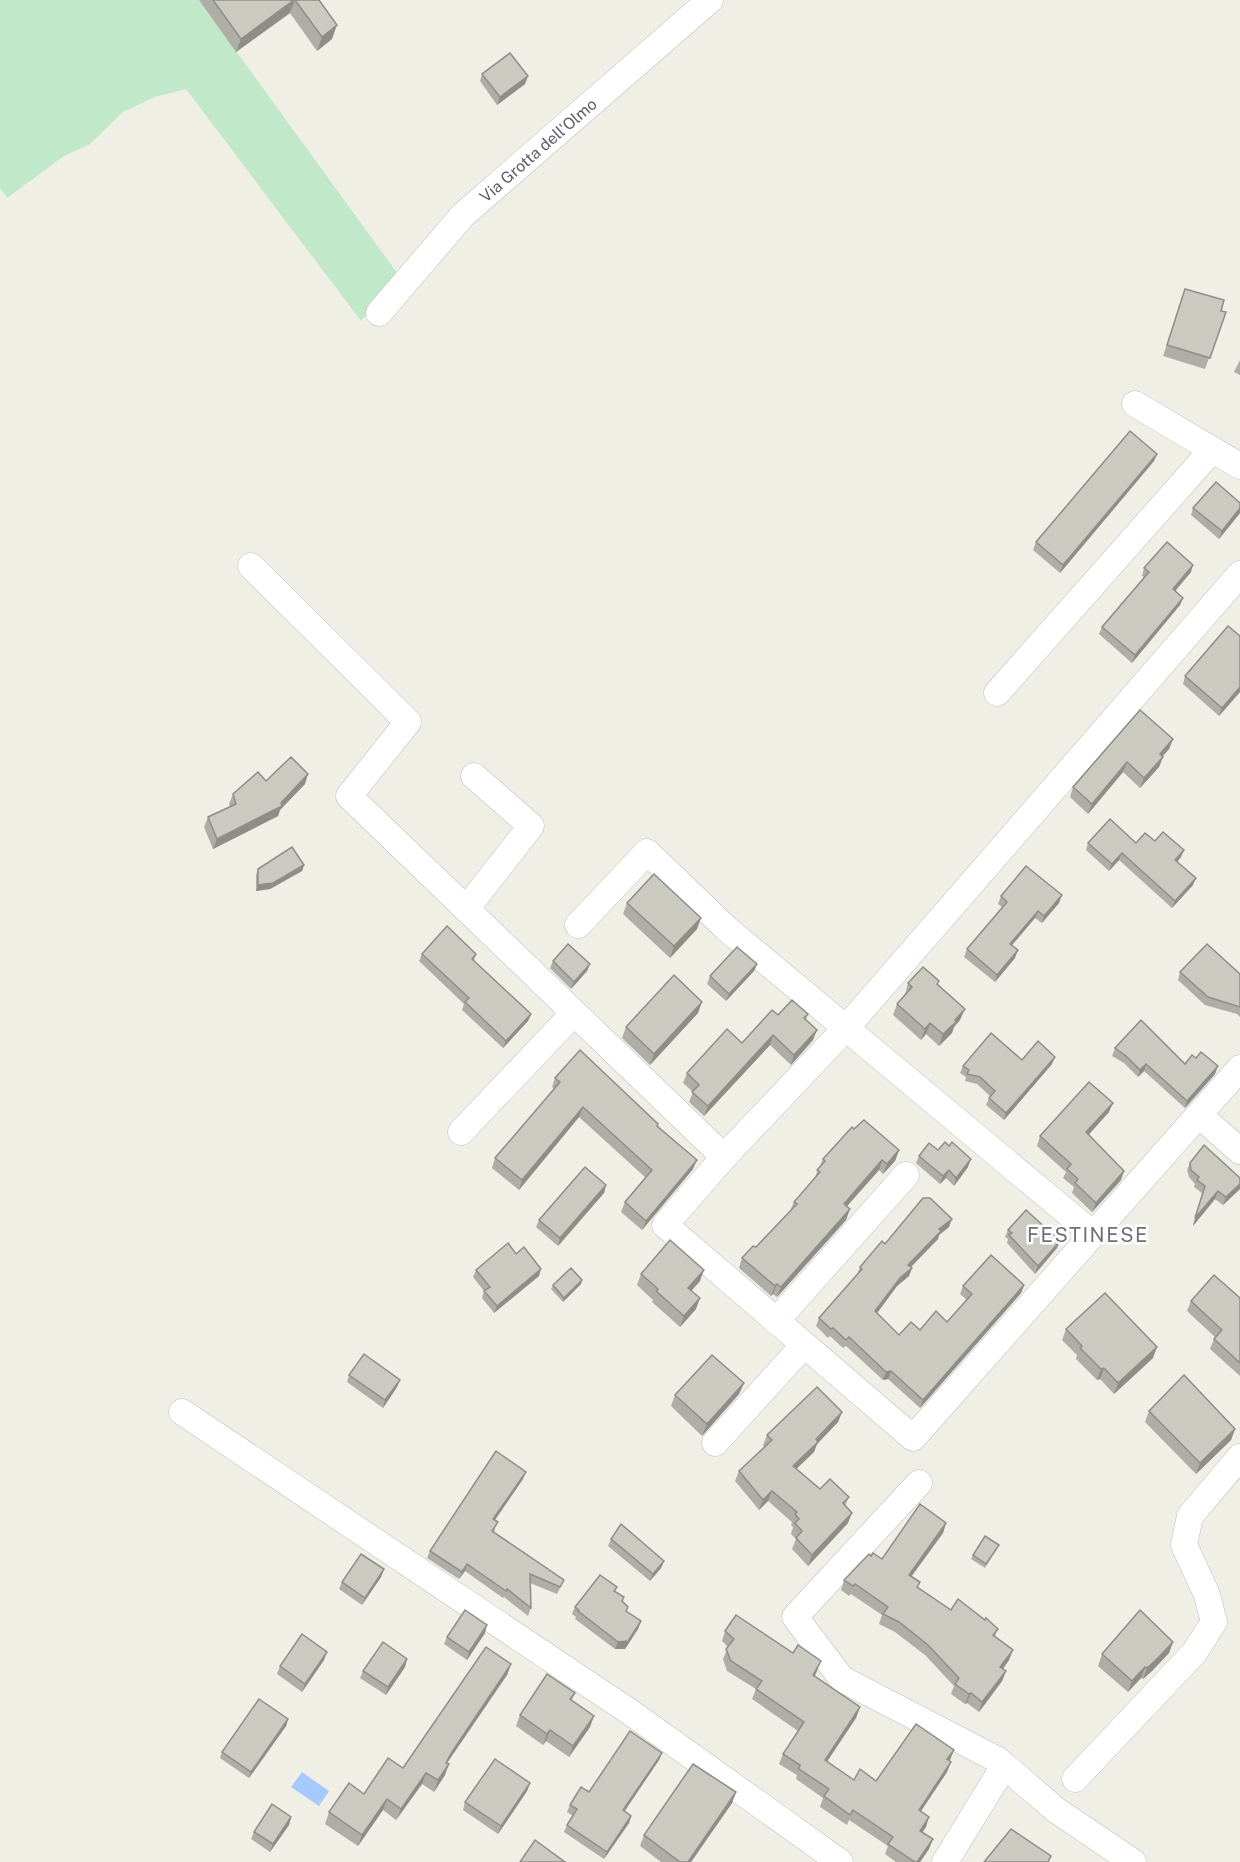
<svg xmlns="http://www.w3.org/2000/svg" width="1240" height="1862" font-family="'Public Sans',sans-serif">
	<rect width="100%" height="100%" fill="#f0efe5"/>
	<path fill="#c1e8c8" d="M0,0H199L400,277L361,321L186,89L155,97L123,112L90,144L64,156L7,198L0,188Z"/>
	<path fill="#a6c9ff" d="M302,1772L329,1791L319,1806L291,1787Z"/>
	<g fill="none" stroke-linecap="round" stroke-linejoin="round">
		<defs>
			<g id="minor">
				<path d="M379,313L463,215L710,0"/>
				<path d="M1135,404L1240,466"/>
				<path d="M251,566L408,722L349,796L724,1157"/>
				<path d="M1240,574L846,1028L724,1157L665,1225L913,1438L1240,1068"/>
				<path d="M997,693L1212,450"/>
				<path d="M466,909L531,826L474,776"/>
				<path d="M578,925L647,852L727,929L1093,1234"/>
				<path d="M1199,1115L1240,1151"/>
				<path d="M461,1132L574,1013"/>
				<path d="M776,1321L906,1175"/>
				<path d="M182,1412L630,1712L840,1862"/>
				<path d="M715,1443L804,1345"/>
				<path d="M919,1483L795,1617L842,1679L998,1760L1056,1810L1133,1862"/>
				<path d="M1075,1779L1194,1653L1214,1622L1207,1595L1184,1545L1190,1516L1240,1457"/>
				<path d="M945,1862L1004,1766"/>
			</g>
		</defs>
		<use href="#minor" stroke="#bdbec4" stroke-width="27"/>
		<use href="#minor" stroke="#fff" stroke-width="26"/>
	</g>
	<g fill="#afaea6">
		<path d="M199,0H319L332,39L317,51L290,13L236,52Z"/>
		<path d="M482,74L528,76L525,84L497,105L480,81Z"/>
		<path d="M1185,289L1221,311L1226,312L1205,369L1163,356Z"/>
		<path d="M1240,360V375L1234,372Z"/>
		<path d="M1157,454L1154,461L1060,573L1033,550L1036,542Z"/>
		<path d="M1240,503V513L1219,539L1191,515L1193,508Z"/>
		<path d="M1144,568L1191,572L1175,591L1183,598L1180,605L1132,663L1099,634L1102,627L1144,577L1142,576Z"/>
		<path d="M1185,676L1240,692L1219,716L1183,684Z"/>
		<path d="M1173,739L1169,749L1163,756L1159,767L1140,788L1123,772L1088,814L1070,797L1073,787Z"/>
		<path d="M266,781L305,784L280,810L278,816L213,849L204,827L208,817L230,807L229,804L233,794Z"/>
		<path d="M1155,841L1181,857L1177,862L1193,885L1172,908L1119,860L1109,871L1086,850L1088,843H1136Z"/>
		<path d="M304,865L302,871L270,889L256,891V875L258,869Z"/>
		<path d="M1001,896L1059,903L1042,923L1035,918L1012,945L1015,958L995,982L964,957L967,949L1002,907L998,904Z"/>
		<path d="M627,903L697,929L670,958L623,914Z"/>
		<path d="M422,954H476L474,961L531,1014L528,1021L503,1048L462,1010L464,1004L419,961Z"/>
		<path d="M553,961L590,964L587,971L571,989L550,968Z"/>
		<path d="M757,964L754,971L726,1001L707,984L710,976Z"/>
		<path d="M1180,972L1240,974V1017L1237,1014L1205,1005L1178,980Z"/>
		<path d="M939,981L937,985L960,1020L954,1027L952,1033L939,1046L926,1034L921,1040L893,1015L897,1004L905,995L908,983Z"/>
		<path d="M698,1013L650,1065L622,1038L626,1027Z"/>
		<path d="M808,1014L806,1020L813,1040L791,1065L770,1045L704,1116L689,1102L693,1092L683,1083L687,1073L742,1043L778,1015Z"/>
		<path d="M1115,1048L1185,1064L1215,1074L1185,1108L1144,1071L1138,1077L1124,1063L1112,1056Z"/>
		<path d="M1022,1060L1052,1064L1004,1120L986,1105L990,1096L977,1084L965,1081L966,1077L960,1073L963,1066Z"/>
		<path d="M555,1078L658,1124V1126L693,1169L642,1230L621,1212L625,1202L646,1178L579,1117L519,1190L492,1168L495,1158L554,1089L552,1087Z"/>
		<path d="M1109,1112L1089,1134L1121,1180L1092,1212L1072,1193L1074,1187L1063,1178L1066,1172L1037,1146L1040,1136Z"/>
		<path d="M854,1129L899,1150L895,1161L883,1174L879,1170L847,1206L846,1220L777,1297L773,1294L771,1296L739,1268L742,1258L756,1247L790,1211L794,1202L814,1179L823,1159Z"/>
		<path d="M938,1150L968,1167L954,1186L946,1178L940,1184L916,1163L919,1156Z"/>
		<path d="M1190,1163L1240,1178V1189L1223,1205L1215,1199L1193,1226L1202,1193L1194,1187L1195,1184L1189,1177L1187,1170Z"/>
		<path d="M606,1185L604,1193L558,1246L536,1227L539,1220Z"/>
		<path d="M949,1227L939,1235L938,1239L911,1267L912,1268L909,1276L897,1286L877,1313L899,1335L947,1322L967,1300L960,1294L963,1286L1024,1285L1021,1293L920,1408L888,1379L883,1380L846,1346L843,1348L830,1336L828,1338L816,1326L819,1318L857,1275L860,1267L885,1244Z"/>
		<path d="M1008,1230L1057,1248L1035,1274L1007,1243L1008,1239L1005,1237Z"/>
		<path d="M516,1254L539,1276L494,1313L482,1298L484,1291L473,1277L476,1270Z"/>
		<path d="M641,1274L700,1281L691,1291L696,1309L680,1327L652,1302L653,1300L637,1285Z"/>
		<path d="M582,1280L581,1284L563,1302L551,1289L553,1285Z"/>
		<path d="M1240,1298V1376L1210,1349L1214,1339L1215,1337L1187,1311L1191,1301Z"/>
		<path d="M1066,1329L1153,1358L1114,1394L1100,1379L1097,1380L1076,1359L1077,1355L1062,1340Z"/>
		<path d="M349,1375L397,1387L383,1408L347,1382Z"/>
		<path d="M744,1383L739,1394L702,1436L671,1406L675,1395Z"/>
		<path d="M1149,1411L1235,1429L1231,1440L1196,1474L1145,1422Z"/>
		<path d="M842,1412L838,1422L817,1444L814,1452L796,1469L820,1489L849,1497L845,1506L848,1523L808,1566L792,1549L796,1539L791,1534L793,1527L791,1525L792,1522L768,1501L759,1510L735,1481L739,1471L765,1447L763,1445L767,1435Z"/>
		<path d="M523,1479L495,1520V1530L494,1532L564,1580L557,1594L530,1583L531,1608L528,1616L504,1597L503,1598L465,1571L459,1579L427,1558L430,1551Z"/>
		<path d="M946,1523L943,1533L911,1577L918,1587L951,1610L985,1620L998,1629L995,1636L1009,1660L1003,1669L1006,1671L1002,1681L979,1712L967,1703L965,1704L951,1694L954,1686L925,1655L895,1632L879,1624L882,1615L851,1594L849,1596L841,1590L844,1580L871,1556L882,1559Z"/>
		<path d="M611,1539L664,1561L661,1568L650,1581L608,1546Z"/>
		<path d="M999,1545L997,1549L985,1568L971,1559L973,1555Z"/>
		<path d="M384,1569L381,1577L362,1605L339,1589L342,1582Z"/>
		<path d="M617,1587L615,1592L622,1602L628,1607L626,1611L641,1621L638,1629L625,1649H615L575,1619L576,1617L572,1614L575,1607Z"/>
		<path d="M725,1631L817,1671L815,1676L860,1707L856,1718L827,1762L854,1780L876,1781L954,1750L949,1761L947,1772L921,1811L926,1827L922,1832L929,1849L920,1862H896L885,1854L888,1846L849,1820L847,1825L820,1807L823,1798L796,1779L797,1775L779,1764L783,1754L798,1731L752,1699L756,1689L727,1671L723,1659L728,1647L722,1641Z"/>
		<path d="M485,1633L467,1660L444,1644L447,1637Z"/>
		<path d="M1173,1642L1169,1653L1152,1671L1143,1679L1141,1678L1128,1692L1098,1666L1102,1654Z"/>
		<path d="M407,1659L405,1667L386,1695L360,1678L363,1671Z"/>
		<path d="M324,1660L302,1692L277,1674L280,1666Z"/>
		<path d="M511,1664L507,1675L447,1763L445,1775L434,1792L422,1784L396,1820L383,1810L358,1846L325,1824L329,1812L364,1794L403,1768Z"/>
		<path d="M575,1693L572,1700L590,1727L569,1757L546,1741L543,1745L516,1726L520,1715Z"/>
		<path d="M288,1719L286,1726L249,1778L220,1758L222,1752Z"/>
		<path d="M662,1753L659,1760L625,1811L631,1816L629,1823L604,1859L564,1832L567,1825L573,1816L567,1812L570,1805L589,1792Z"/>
		<path d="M530,1783L527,1791L498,1834L463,1810L465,1802Z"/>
		<path d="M736,1792L732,1803L691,1862H661L640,1846L644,1835Z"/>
		<path d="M291,1817L289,1825L270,1852L251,1839L254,1832Z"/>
	</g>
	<g fill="#8e8d87">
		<path d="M295,0L290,13L236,52L241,39Z"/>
		<path d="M337,25L332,39L317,51L322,37Z"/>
		<path d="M528,76L525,84L497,105L500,97Z"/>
		<path d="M1157,454L1154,461L1060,573L1063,565Z"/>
		<path d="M1240,508V513L1219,539L1222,531Z"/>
		<path d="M1193,565L1191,572L1170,597L1173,589Z"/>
		<path d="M1183,598L1180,605L1132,663L1135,655Z"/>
		<path d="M1240,687V692L1219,716L1222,708Z"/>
		<path d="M1173,739L1169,749L1156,764L1160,754Z"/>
		<path d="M1163,757L1159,767L1140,788L1144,778Z"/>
		<path d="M1127,762L1123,772L1088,814L1092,804Z"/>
		<path d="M308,774L305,784L280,810L278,816L213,849L217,839L281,803Z"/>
		<path d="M1184,850L1181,857L1173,867L1175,860Z"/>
		<path d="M1122,853L1119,860L1109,871L1112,864Z"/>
		<path d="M304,865L302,871L270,889L256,891L258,885Z"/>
		<path d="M1196,878L1193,885L1172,908L1175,901Z"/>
		<path d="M1062,895L1059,903L1042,923L1044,916Z"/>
		<path d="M1038,911L1035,918L1007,951L1010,944Z"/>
		<path d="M701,918L697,929L670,958L674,946Z"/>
		<path d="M1018,950L1015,958L995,982L997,975Z"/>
		<path d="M590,964L587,971L571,989L574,982Z"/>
		<path d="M757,964L754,971L726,1001L729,994Z"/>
		<path d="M702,1002L698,1013L650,1065L654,1054Z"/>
		<path d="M965,1009L960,1020L954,1027L952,1033L939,1046L943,1034Z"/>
		<path d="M531,1014L528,1021L503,1048L506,1041Z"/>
		<path d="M930,1023L926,1034L921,1040L925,1029Z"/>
		<path d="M817,1030L813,1040L791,1065L794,1055Z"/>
		<path d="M773,1035L770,1045L704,1116L708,1106Z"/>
		<path d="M1055,1057L1052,1064L1004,1120L1006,1113Z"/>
		<path d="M1146,1064L1144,1071L1138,1077L1140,1070Z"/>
		<path d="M1218,1066L1215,1074L1185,1108L1187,1101Z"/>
		<path d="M1113,1103L1109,1112L1083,1141L1086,1132Z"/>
		<path d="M583,1107L579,1117L519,1190L522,1180Z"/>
		<path d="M899,1150L895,1161L883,1174L887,1164Z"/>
		<path d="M971,1159L968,1167L954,1186L956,1178Z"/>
		<path d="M697,1160L693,1169L642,1230L646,1221Z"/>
		<path d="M882,1160L879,1170L840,1214L844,1204Z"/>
		<path d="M949,1170L946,1178L940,1184L943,1176Z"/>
		<path d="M1124,1171L1121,1180L1092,1212L1096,1203Z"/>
		<path d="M1240,1184V1189L1223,1205L1226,1197Z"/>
		<path d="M606,1185L604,1193L558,1246L560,1238Z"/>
		<path d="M1218,1191L1215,1199L1193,1226L1195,1218Z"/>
		<path d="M850,1209L846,1220L777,1297L781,1287Z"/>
		<path d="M952,1219L949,1227L939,1235L938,1239L905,1273L908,1265L939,1229Z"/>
		<path d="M1060,1241L1057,1248L1035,1274L1038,1266Z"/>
		<path d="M912,1268L909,1276L897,1286L872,1320L875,1311L900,1278Z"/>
		<path d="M541,1269L539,1276L494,1313L497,1306Z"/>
		<path d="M704,1270L700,1281L684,1299L688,1288Z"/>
		<path d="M582,1280L581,1284L563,1302L564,1298Z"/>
		<path d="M777,1284L773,1294L771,1296L775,1286Z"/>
		<path d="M1024,1285L1021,1293L920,1408L923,1400Z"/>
		<path d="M700,1298L696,1309L680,1327L684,1316Z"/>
		<path d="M1157,1347L1153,1358L1114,1394L1118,1383Z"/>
		<path d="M1104,1368L1100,1379L1097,1380L1101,1369Z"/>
		<path d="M891,1371L888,1379L883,1380L886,1372Z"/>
		<path d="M400,1380L397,1387L383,1408L385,1400Z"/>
		<path d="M744,1383L739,1394L702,1436L707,1424Z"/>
		<path d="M842,1412L838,1422L817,1444L814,1452L789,1476L793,1466Z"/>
		<path d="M1235,1429L1231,1440L1196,1474L1200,1463Z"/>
		<path d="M526,1472L523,1479L490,1527L493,1519Z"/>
		<path d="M772,1491L768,1501L759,1510L763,1500Z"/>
		<path d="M852,1513L848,1523L808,1566L812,1555Z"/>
		<path d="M946,1523L943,1533L905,1585L909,1575Z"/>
		<path d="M664,1561L661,1568L650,1581L653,1574Z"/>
		<path d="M467,1564L465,1571L459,1579L462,1572Z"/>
		<path d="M384,1569L381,1577L362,1605L365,1598Z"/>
		<path d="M641,1621L638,1629L625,1649H615L618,1642Z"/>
		<path d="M487,1625L485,1633L467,1660L469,1652Z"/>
		<path d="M1173,1642L1169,1653L1152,1671L1143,1679L1147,1668Z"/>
		<path d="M1013,1650L1009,1660L997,1677L1000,1667Z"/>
		<path d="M327,1652L324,1660L302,1692L305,1684Z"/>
		<path d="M407,1659L405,1667L386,1695L388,1687Z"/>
		<path d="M821,1661L817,1671L809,1685L813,1675Z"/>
		<path d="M511,1664L507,1675L447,1763H446L452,1752Z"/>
		<path d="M1145,1667L1141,1678L1128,1692L1132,1681Z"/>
		<path d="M1006,1671L1002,1681L979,1712L982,1702Z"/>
		<path d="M971,1693L967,1703L965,1704L969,1694Z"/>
		<path d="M860,1707L856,1718L821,1770L825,1760Z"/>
		<path d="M594,1716L590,1727L569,1757L573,1746Z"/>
		<path d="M288,1719L286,1726L249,1778L251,1772Z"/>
		<path d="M550,1730L546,1741L543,1745L547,1734Z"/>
		<path d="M954,1750L950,1760L943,1769L947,1759Z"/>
		<path d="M662,1753L659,1760L620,1817L623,1810Z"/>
		<path d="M951,1762L947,1772L915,1820L919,1810Z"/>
		<path d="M449,1764L445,1775L434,1792L438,1780Z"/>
		<path d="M426,1773L422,1784L396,1820L401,1809Z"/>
		<path d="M530,1783L527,1791L498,1834L501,1826Z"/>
		<path d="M736,1792L732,1803L691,1862H688Z"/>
		<path d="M387,1799L383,1810L358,1846L362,1835Z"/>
		<path d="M631,1816L629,1823L604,1859L607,1852Z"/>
		<path d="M291,1817L289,1825L270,1852L273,1844Z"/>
		<path d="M929,1817L926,1827L917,1841L920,1831Z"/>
		<path d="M933,1839L929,1849L920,1862H917Z"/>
	</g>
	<g fill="#cbcac1" stroke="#8e8d87" stroke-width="1.5">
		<path d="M213,0H294L241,39Z"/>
		<path d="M295,0H319L337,25L322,37Z"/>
		<path d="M510,53L528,76L500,97L482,74Z"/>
		<path d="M1185,289L1224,300L1221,311L1226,312L1210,358L1167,345Z"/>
		<path d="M1130,431L1157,454L1063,565L1036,542Z"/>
		<path d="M1216,482L1240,503V508L1222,531L1193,508Z"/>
		<path d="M1167,542L1193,565L1173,589L1183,598L1135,655L1102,627L1149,572L1144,568Z"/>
		<path d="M1228,626L1240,636V687L1222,708L1185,676Z"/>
		<path d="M1140,710L1173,739L1160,754L1163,757L1144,778L1127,762L1092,804L1073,787Z"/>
		<path d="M291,757L308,774L281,803L282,806L217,839L208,817L236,804L233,794L258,772L266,781Z"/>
		<path d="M1110,819L1136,843L1145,833L1155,841L1163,832L1184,850L1175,860L1196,878L1175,901L1122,853L1112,864L1088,843Z"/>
		<path d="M292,847L304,865L273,883L258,885V869Z"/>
		<path d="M1026,866L1062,895L1044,916L1038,911L1010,944L1018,950L997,975L967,949L1007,902L1001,896Z"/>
		<path d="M654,874L701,918L674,946L627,903Z"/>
		<path d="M447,926L476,954L472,959L531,1014L506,1041L465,1002L469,998L422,954Z"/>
		<path d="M568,944L590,964L574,982L553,961Z"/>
		<path d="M1207,944L1240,974V1007L1208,997L1180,972Z"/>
		<path d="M737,947L757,964L729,994L710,976Z"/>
		<path d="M923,967L939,981L937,984L965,1009L955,1020L956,1022L943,1034L930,1023L925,1029L897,1004L912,987L908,983Z"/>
		<path d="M674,975L702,1002L654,1054L626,1027Z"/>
		<path d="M792,1000L808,1014L804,1018L817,1030L794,1055L773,1035L708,1106L692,1092L699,1085L687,1073L727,1029L742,1043L772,1010L778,1015Z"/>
		<path d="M1141,1020L1185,1064L1192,1055L1196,1058L1201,1052L1218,1066L1187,1101L1146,1064L1140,1070L1126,1056L1115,1048Z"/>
		<path d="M991,1033L1022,1060L1038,1041L1055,1057L1006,1113L989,1098L995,1091L980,1077L967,1074L969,1070L963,1066Z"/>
		<path d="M580,1050L658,1124L657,1126L697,1160L646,1221L625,1202L652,1170L583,1107L522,1180L495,1158L560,1082L555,1078Z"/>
		<path d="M1089,1082L1113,1103L1086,1132L1124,1171L1096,1203L1075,1183L1078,1179L1067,1169L1071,1164L1040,1136Z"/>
		<path d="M864,1120L899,1150L887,1164L882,1160L844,1204L850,1209L781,1287L777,1284L775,1286L742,1258L753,1246L756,1247L797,1204L794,1202L820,1172L817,1170L825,1161L823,1159L852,1127L854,1129Z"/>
		<path d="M945,1142L949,1146L952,1142L971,1159L956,1178L949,1170L943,1176L919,1156L929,1143L938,1150Z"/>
		<path d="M1204,1145L1240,1178V1184L1226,1197L1218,1191L1195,1218L1205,1186L1197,1180L1199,1177L1191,1170L1190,1163Z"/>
		<path d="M585,1167L606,1185L560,1238L539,1220Z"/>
		<path d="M923,1198H930L952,1219L939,1229L941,1231L908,1265L912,1268L900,1278L875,1311L899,1335L911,1322L920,1330L936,1311L947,1322L972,1294L963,1286L991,1255L1024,1285L923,1400L891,1371L886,1372L849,1337L846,1340L833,1328L831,1329L819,1318L862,1269L860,1267L882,1241L885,1244Z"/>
		<path d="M1026,1210L1060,1241L1038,1266L1009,1235L1012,1233L1008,1230Z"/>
		<path d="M670,1240L704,1270L688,1288L700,1298L684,1316L656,1291L658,1289L641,1274Z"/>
		<path d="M508,1243L516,1254L524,1247L541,1269L497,1306L484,1291L490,1287L476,1270Z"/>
		<path d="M571,1268L582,1280L564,1298L553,1285Z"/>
		<path d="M1214,1275L1240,1298V1363L1214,1339L1222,1330L1191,1301Z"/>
		<path d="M1105,1293L1157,1347L1118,1383L1104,1368L1101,1369L1080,1348L1082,1346L1066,1329Z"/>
		<path d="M364,1354L400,1380L385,1400L349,1375Z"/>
		<path d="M712,1355L744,1383L707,1424L675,1395Z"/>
		<path d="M1184,1375L1235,1429L1200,1463L1149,1411Z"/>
		<path d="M817,1387L842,1412L816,1439L818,1442L793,1466L820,1489L830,1479L849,1497L843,1503L852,1513L812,1555L796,1538L802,1531L795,1523L799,1519L795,1514L797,1512L772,1491L763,1500L739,1471L772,1440L767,1435Z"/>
		<path d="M496,1451L526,1472L493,1519L498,1522L492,1531L564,1580L560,1587L530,1574L531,1608L507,1589L506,1591L467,1564L462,1572L430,1551Z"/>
		<path d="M920,1504L946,1523L909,1575L920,1582L917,1587L951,1610L958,1599L985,1620L986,1618L998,1629L993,1635L1013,1650L1000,1667L1006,1671L982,1702L971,1693L969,1694L955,1684L959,1678L928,1645L899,1622L883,1614L888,1607L855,1584L853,1586L844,1580L869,1554L871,1556L873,1553L882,1559Z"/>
		<path d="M621,1524L664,1561L653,1574L611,1539Z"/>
		<path d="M985,1536L999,1545L986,1564L973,1555Z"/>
		<path d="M361,1554L384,1569L365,1598L342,1582Z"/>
		<path d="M600,1575L617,1587L614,1591L624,1597L622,1601L628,1607L626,1611L641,1621L628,1641L618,1642L578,1611L579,1610L575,1607Z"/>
		<path d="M465,1610L487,1625L469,1652L447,1637Z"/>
		<path d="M1140,1610L1173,1642L1156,1660L1147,1668L1145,1667L1132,1681L1102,1654Z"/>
		<path d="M736,1615L793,1653L798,1645L821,1661L813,1675L860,1707L825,1760L854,1780L860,1769L876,1781L916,1724L954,1750L947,1759L951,1762L919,1810L929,1817L920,1831L933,1839L917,1862H915L888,1844L893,1837L853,1810L850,1815L824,1796L829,1789L799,1769L800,1765L783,1754L804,1722L756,1689L762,1681L731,1661L726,1649L734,1639L725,1631Z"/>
		<path d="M302,1634L327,1652L305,1684L280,1666Z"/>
		<path d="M383,1642L407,1659L388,1687L363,1671Z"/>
		<path d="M486,1647L511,1664L452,1752L446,1763L449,1764L438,1780L426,1773L401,1809L387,1799L362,1835L329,1812L349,1783L364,1794L388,1758L403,1768Z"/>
		<path d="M547,1674L575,1693L570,1699L594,1716L573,1746L550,1730L547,1734L520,1715Z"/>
		<path d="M259,1699L288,1719L251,1772L222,1752Z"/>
		<path d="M630,1731L662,1753L623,1810L631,1816L607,1852L567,1825L577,1809L570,1805L581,1787L589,1792Z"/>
		<path d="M495,1759L530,1783L501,1826L465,1802Z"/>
		<path d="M693,1764L736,1792L688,1862H680L644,1835Z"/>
		<path d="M272,1804L291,1817L273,1844L254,1832Z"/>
		<path d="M1011,1829L1051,1856L1048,1862H984Z"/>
		<path d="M535,1840L565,1862H520Z"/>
	</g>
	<g text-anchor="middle" stroke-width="5" stroke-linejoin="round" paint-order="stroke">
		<g font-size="16" fill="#5d5f66" stroke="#fff">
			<text transform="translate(538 150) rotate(-41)" y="6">Via Grotta dell'Olmo</text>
		</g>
		<g font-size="20" letter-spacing="1.5" fill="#6e7178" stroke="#fff">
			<text x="1088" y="1242">FESTINESE</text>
		</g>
	</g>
</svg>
